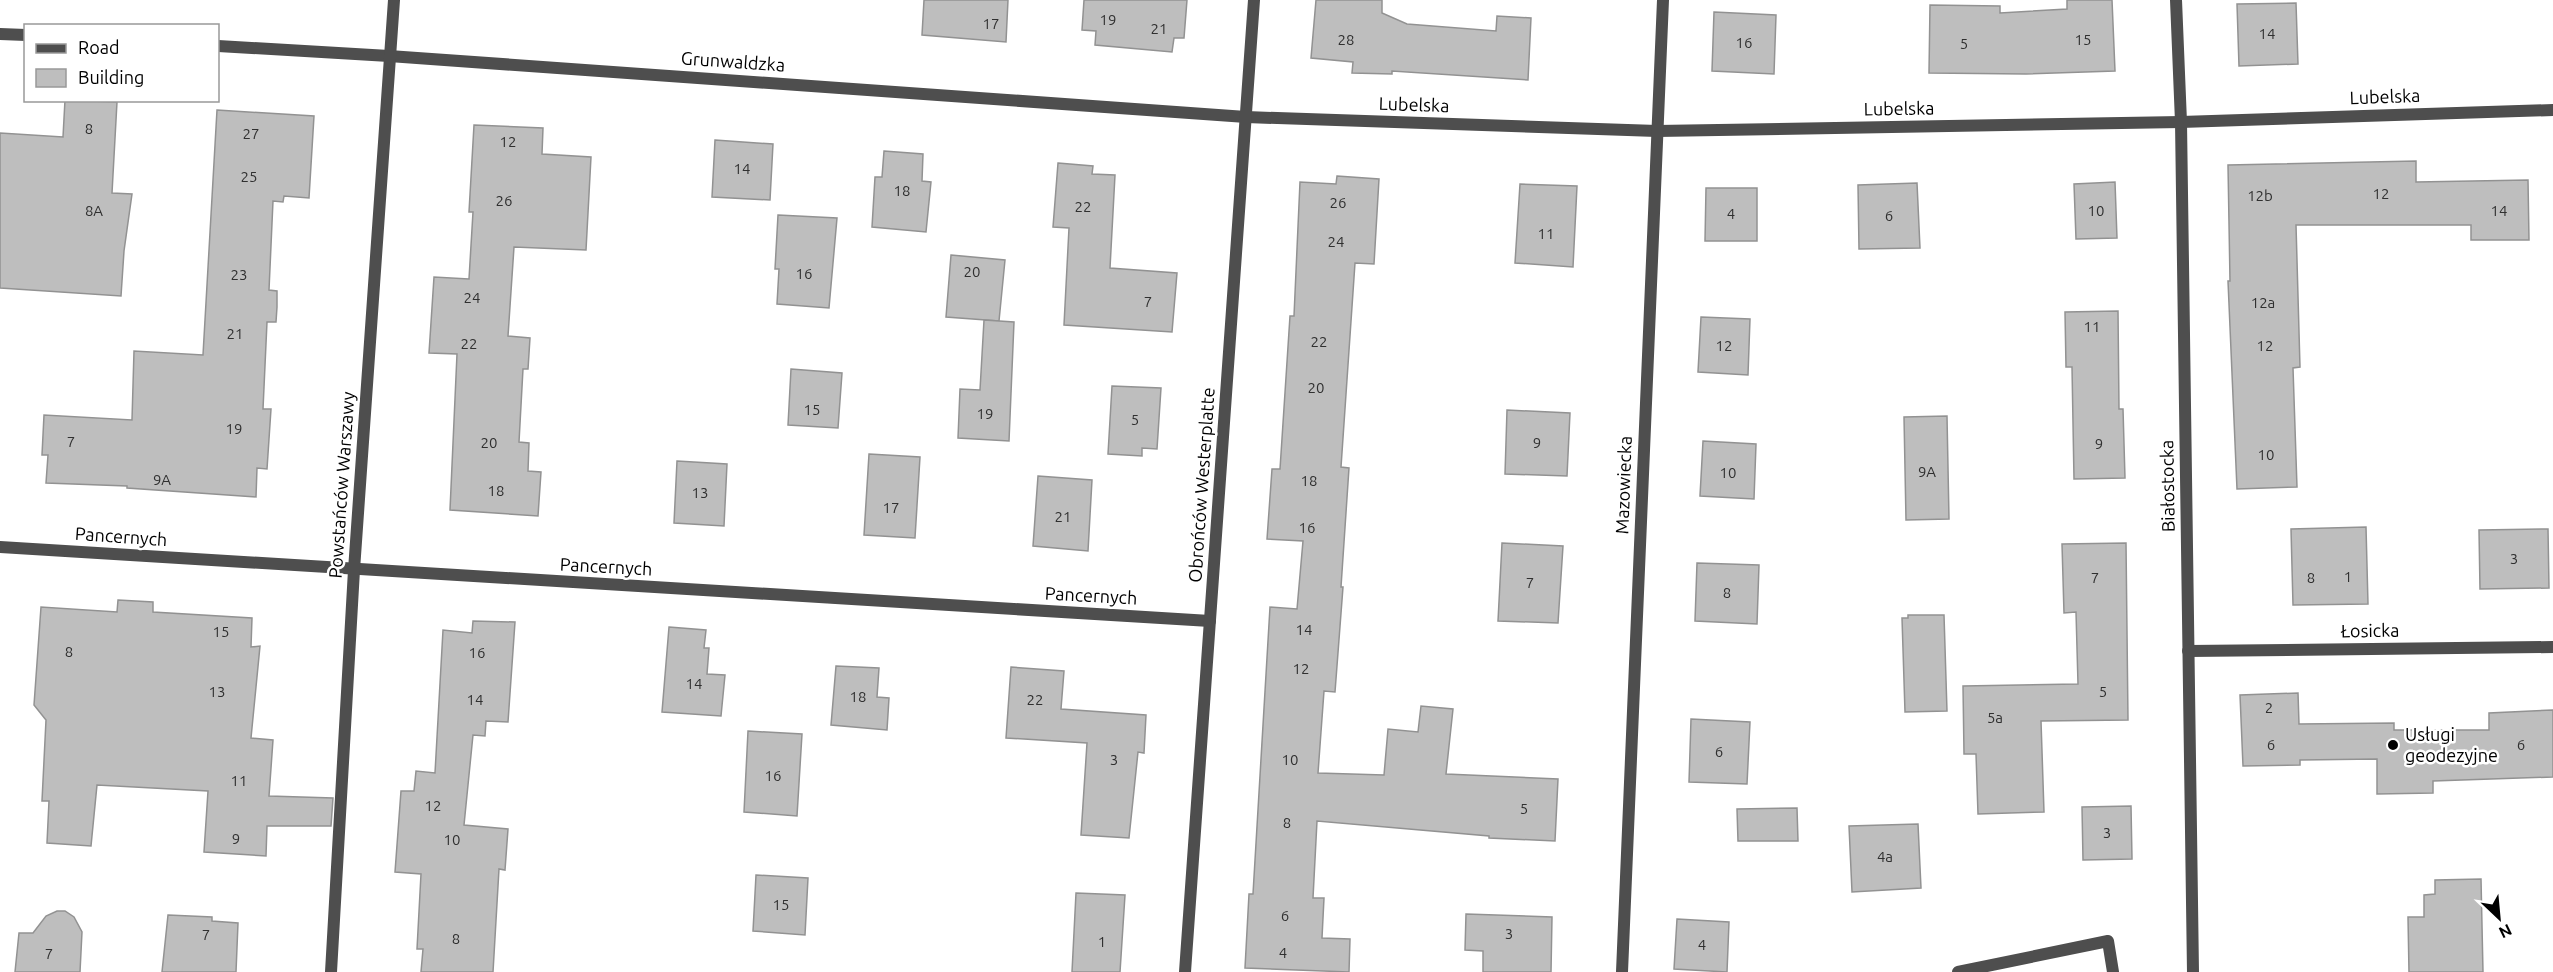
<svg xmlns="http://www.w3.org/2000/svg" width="2553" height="972" font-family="Ubuntu,sans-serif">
	<rect width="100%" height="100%" fill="#fff"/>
	<g fill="#bebebe" stroke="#929292" stroke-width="1.5">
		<path d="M924,0H1008L1006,42L922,35Z"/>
		<path d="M1084,0H1187L1184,38H1174L1172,52L1095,45L1096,31L1082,30Z"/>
		<path d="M1316,0H1382V13L1407,24L1496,31L1497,16L1531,18L1528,80L1392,71V74L1352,73L1353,62L1311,58Z"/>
		<path d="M2067,0H2112L2115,71L2026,74L1929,73L1930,5L2000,6V13L2067,9Z"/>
		<path d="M2296,3L2298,64L2239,66L2237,4Z"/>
		<path d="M1714,12L1776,15L1774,74L1712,71Z"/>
		<path d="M65,100L117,102L112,193L132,194L124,251L121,296L0,288V133L63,137Z"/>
		<path d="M217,110L314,116L309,198L284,196L283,202L273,201L269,290L277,291V307L276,322H267L263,409H271L267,469L257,468L256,497L127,488V486L46,483L48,455H42L44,415L132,420L134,351L203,355Z"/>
		<path d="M474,125L543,128L542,154L591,157L586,250L514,247L508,336L530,338L528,369H523L519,442L529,443L528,471L541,472L538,516L450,510L457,354L429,353L434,277L469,279L473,212H469Z"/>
		<path d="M715,140L773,144L770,200L712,197Z"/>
		<path d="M884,151L923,154L922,181L931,182L926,232L872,227L875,177H882Z"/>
		<path d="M2416,161V182L2528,180L2529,240H2471V225H2296L2300,367L2293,368L2297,487L2237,489L2228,281H2230L2228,165Z"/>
		<path d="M1058,163L1093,166L1092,174L1115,175L1110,268L1177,273L1172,332L1064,325L1069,228L1053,227Z"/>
		<path d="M1337,176L1379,179L1374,264L1355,263L1341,467L1349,468L1341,587H1343L1335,692L1324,691L1318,773L1384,775L1388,729L1418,732L1421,706L1453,709L1446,774L1558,779L1555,841L1489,838V836L1317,821L1313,898H1324L1322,938L1350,939L1349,972L1245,968L1249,894H1253L1270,607L1297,609L1303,541L1267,539L1272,469H1280L1290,316H1294L1300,182L1336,184Z"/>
		<path d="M2115,182L2117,238L2076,239L2074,184Z"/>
		<path d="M1917,183L1920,248L1859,249L1858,185Z"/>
		<path d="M1520,184L1577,186L1573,267L1515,263Z"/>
		<path d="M1706,188H1757V241H1705Z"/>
		<path d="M778,215L837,218L829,308L777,304L779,269H775Z"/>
		<path d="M951,255L1005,260L999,321L946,317Z"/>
		<path d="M2118,311L2119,409H2123L2125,478L2074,479L2072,367H2066L2065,312Z"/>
		<path d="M1701,317L1750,319L1748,375L1698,372Z"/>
		<path d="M984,320L1014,322L1009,441L958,438L960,389L980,390Z"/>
		<path d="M791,369L842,373L838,428L788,425Z"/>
		<path d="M1112,386L1161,388L1157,449L1142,448V456L1108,454Z"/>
		<path d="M1507,410L1570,413L1567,476L1505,474Z"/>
		<path d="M1947,416L1949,519L1906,520L1904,417Z"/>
		<path d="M1703,441L1756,444L1754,499L1700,496Z"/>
		<path d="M869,454L920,457L915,538L864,535Z"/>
		<path d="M677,461L727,464L724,526L674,523Z"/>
		<path d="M1038,476L1092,480L1088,551L1033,546Z"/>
		<path d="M2366,527L2368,604L2293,605L2291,529Z"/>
		<path d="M2548,529L2549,588L2480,589L2479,530Z"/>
		<path d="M1502,543L1563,546L1558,623L1498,621Z"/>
		<path d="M2126,543L2128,720L2041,721L2044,812L1978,814L1976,754H1964L1963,686L2078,684L2076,612L2064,613L2062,544Z"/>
		<path d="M1697,563L1759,565L1757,624L1695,621Z"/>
		<path d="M118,600L153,602V612L252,618L251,647L260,646L251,738L273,740L269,796L333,798L331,826H267L266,856L204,852L208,791L97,785L91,846L47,843L49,801H42L46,720L34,705L41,607L117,612Z"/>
		<path d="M1908,615H1944L1947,711L1905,712L1902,618H1908Z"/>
		<path d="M473,621L515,622L508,722L486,721L485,736L473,735L464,825L508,829L505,870L499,869L493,972H421L423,949H417L421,874L395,872L401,791H414L416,771L435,773L443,630L472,633Z"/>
		<path d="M669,627L706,630L704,648H709L707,674L725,675L721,716L662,712Z"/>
		<path d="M836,666L879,668L877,697L889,698L887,730L831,725Z"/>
		<path d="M1011,667L1064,671L1061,709L1146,715L1144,753L1138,752L1129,838L1081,835L1087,743L1006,738Z"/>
		<path d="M2298,693L2299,724L2394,723V730H2489V713L2553,710V777L2433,781V793L2377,794V759L2300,760V765L2243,766L2240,695Z"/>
		<path d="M1691,719L1750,722L1747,784L1689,782Z"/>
		<path d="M748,731L802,734L797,816L744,812Z"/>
		<path d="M2131,806L2132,859L2083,860L2082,807Z"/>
		<path d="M1797,808L1798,841H1738L1737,809Z"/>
		<path d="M1918,824L1921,888L1852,892L1849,826Z"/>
		<path d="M756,875L808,878L805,935L753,931Z"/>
		<path d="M2481,879L2483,972H2409L2408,917H2424V895L2435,894V880Z"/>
		<path d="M1076,893L1125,895L1120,972H1072Z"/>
		<path d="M57,911H65L74,917L82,932L80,972H15L19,933H33L46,916Z"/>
		<path d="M1466,914L1552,917L1551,972H1483V951L1465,950Z"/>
		<path d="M168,915L212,917V921L238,923L236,972H162Z"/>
		<path d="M1677,919L1729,922L1727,972L1674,969Z"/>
	</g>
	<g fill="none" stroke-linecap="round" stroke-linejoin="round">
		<path stroke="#4e4e4e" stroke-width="12" d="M1958,972L2108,941L2113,972"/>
		<g stroke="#4e4e4e" stroke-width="12">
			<path d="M2176,0L2181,122L2193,972"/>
			<path d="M0,34L26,35"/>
			<path d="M218,46L389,56L1246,117L1657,131L2181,122L2553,110"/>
			<path d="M0,547L1210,621"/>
			<path d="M2188,651L2553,647"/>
			<path d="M331,972L354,570L394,0"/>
			<path d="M1185,972L1254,0"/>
			<path d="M1622,972L1663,0"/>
		</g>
	</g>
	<circle fill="#000" stroke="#fff" stroke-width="2" cx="2393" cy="745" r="6"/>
	<g text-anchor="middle" stroke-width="5" stroke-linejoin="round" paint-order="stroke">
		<g font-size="15" fill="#303030">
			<text x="1108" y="25">19</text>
			<text x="991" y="29">17</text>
			<text x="1159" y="34">21</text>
			<text x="2267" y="39">14</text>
			<text x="1346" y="45">28</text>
			<text x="2083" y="45">15</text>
			<text x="1744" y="48">16</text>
			<text x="1964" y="49">5</text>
			<text x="89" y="134">8</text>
			<text x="251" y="139">27</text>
			<text x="508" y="147">12</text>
			<text x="742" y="174">14</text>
			<text x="249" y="182">25</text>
			<text x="902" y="196">18</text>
			<text x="2381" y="199">12</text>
			<text x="2260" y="201">12b</text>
			<text x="504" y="206">26</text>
			<text x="1338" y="208">26</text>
			<text x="1083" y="212">22</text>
			<text x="94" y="216">8A</text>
			<text x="2096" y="216">10</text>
			<text x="2499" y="216">14</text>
			<text x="1731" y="219">4</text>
			<text x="1889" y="221">6</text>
			<text x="1546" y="239">11</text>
			<text x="1336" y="247">24</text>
			<text x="972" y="277">20</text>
			<text x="804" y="279">16</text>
			<text x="239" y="280">23</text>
			<text x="472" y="303">24</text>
			<text x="1148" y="307">7</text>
			<text x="2263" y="308">12a</text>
			<text x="2092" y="332">11</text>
			<text x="235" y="339">21</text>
			<text x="1319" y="347">22</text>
			<text x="469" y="349">22</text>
			<text x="1724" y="351">12</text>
			<text x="2265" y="351">12</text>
			<text x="1316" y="393">20</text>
			<text x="812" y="415">15</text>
			<text x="985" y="419">19</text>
			<text x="1135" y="425">5</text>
			<text x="234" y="434">19</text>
			<text x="71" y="447">7</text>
			<text x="489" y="448">20</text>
			<text x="1537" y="448">9</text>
			<text x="2099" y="449">9</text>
			<text x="2266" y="460">10</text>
			<text x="1927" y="477">9A</text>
			<text x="1728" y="478">10</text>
			<text x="162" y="485">9A</text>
			<text x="1309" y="486">18</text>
			<text x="496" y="496">18</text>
			<text x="700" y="498">13</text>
			<text x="891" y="513">17</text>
			<text x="1063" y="522">21</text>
			<text x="1307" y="533">16</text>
			<text x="2514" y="564">3</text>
			<text x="2348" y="582">1</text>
			<text x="2095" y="583">7</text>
			<text x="2311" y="583">8</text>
			<text x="1530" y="588">7</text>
			<text x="1727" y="598">8</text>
			<text x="1304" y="635">14</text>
			<text x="221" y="637">15</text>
			<text x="69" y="657">8</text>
			<text x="477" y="658">16</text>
			<text x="1301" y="674">12</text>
			<text x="694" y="689">14</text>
			<text x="217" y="697">13</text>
			<text x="2103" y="697">5</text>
			<text x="858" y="702">18</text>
			<text x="475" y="705">14</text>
			<text x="1035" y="705">22</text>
			<text x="2269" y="713">2</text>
			<text x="1995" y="723">5a</text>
			<text x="2271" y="750">6</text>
			<text x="2521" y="750">6</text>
			<text x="1719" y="757">6</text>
			<text x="1114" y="765">3</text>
			<text x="1290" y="765">10</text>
			<text x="773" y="781">16</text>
			<text x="239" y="786">11</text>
			<text x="433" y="811">12</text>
			<text x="1524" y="814">5</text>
			<text x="1287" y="828">8</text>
			<text x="2107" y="838">3</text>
			<text x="236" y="844">9</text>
			<text x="452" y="845">10</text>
			<text x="1885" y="862">4a</text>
			<text x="781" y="910">15</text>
			<text x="1285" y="921">6</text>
			<text x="1509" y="939">3</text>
			<text x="206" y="940">7</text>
			<text x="456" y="944">8</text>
			<text x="1102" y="947">1</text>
			<text x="1702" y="950">4</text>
			<text x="1283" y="958">4</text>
			<text x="49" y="959">7</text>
		</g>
		<g font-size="18" fill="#000" stroke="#fff">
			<text transform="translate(733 62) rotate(4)" y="6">Grunwaldzka</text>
			<text transform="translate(2385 97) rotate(-2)" y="6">Lubelska</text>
			<text transform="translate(1414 105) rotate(2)" y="6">Lubelska</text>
			<text transform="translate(1899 109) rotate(-1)" y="6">Lubelska</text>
			<text transform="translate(342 485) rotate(-86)" y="6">Powstańców Warszawy</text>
			<text transform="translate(1202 485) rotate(-86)" y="6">Obrońców Westerplatte</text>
			<text transform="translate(1624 485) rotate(-88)" y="6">Mazowiecka</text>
			<text transform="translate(2168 486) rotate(-91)" y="6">Białostocka</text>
			<text transform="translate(121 537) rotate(4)" y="6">Pancernych</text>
			<text transform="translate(606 567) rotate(3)" y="6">Pancernych</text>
			<text transform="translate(1091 596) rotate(3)" y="6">Pancernych</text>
			<text transform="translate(2370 631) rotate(-1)" y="6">Łosicka</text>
		</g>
		<g font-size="18" fill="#000" stroke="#fff" text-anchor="start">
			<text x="2405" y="741">Usługi<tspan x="2405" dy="21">geodezyjne</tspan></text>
		</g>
	</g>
	<rect x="24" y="24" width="195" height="78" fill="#ffffff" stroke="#999999" stroke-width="1.5"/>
	<rect x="36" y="44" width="30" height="9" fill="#4e4e4e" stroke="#999999" stroke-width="1.5"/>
	<text x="78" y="54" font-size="18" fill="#000000">Road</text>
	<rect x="36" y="69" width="30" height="18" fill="#bebebe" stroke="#999999" stroke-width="1.5"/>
	<text x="78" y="84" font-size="18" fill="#000000">Building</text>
	<g transform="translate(2499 918) rotate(154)" stroke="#ffffff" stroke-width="4.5" paint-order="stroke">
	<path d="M0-4.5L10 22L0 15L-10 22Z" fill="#000000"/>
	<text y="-9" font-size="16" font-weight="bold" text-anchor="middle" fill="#000000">N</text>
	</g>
</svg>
